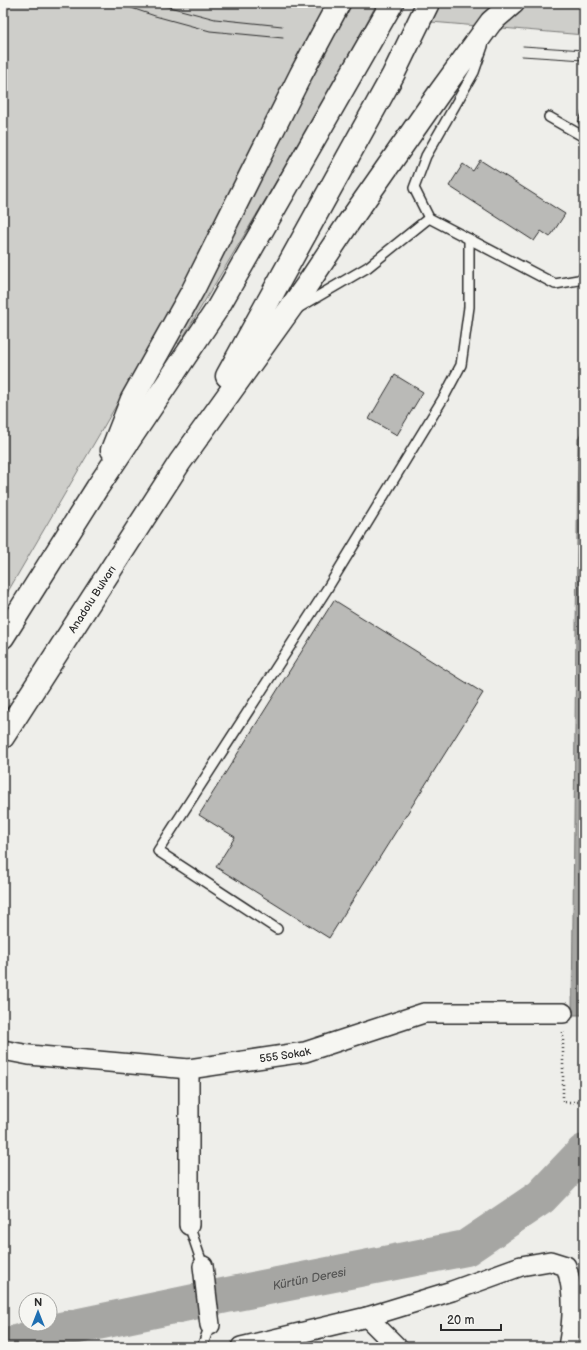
<svg xmlns="http://www.w3.org/2000/svg" width="587" height="1350" font-family="'Balsamiq Sans',sans-serif">
	<rect width="100%" height="100%" fill="#eeeeea"/>
	<filter id="ink" filterUnits="userSpaceOnUse"><feTurbulence type="fractalNoise" baseFrequency=".025" numOctaves="2"/><feDisplacementMap in="SourceGraphic" scale="8" xChannelSelector="R" yChannelSelector="G"/><feConvolveMatrix kernelMatrix="1 2 1 2 8 2 1 2 1" color-interpolation-filters="sRGB"/></filter>
	<g filter="url(#ink)">
		<g fill="#cececa" stroke="#7c7c7a">
			<path d="M3,3H332L253,170L3,600Z"/>
			<path d="M350,3H377L331,90L179,344L174,340Z"/>
			<path d="M441,3H584V35L431,22Z"/>
		</g>
		<path fill="#a6a6a3" stroke="#757573" d="M584,426V1015H572L578,439Z"/>
		<g fill="none" stroke-linecap="round" stroke-linejoin="round">
			<path stroke="#a6a6a3" stroke-width="36" id="s1" d="M3,1347L55,1331L227,1295L466,1248L541,1197L584,1152"/>
		</g>
		<g fill="#babab7" stroke="#2b2b2b">
			<path d="M584,107V125L578,123Z"/>
			<path d="M480,160L565,214L550,237L541,231L534,241L449,186L463,164L473,171Z"/>
			<path d="M395,375L423,392L397,435L369,419Z"/>
			<path d="M334,600L483,693L329,938L216,867L235,837L199,815Z"/>
		</g>
		<g fill="none" stroke-linecap="round" stroke-linejoin="round">
			<defs>
				<g id="lane">
					<path d="M483,46L474,72L426,156L414,188L429,218L555,284L578,280L584,277"/>
					<path d="M549,117L584,137"/>
					<path d="M298,308L368,267L429,218"/>
					<path d="M277,929L158,851L327,589L444,397L461,365L469,307V239"/>
					<path d="M189,1225L203,1266"/>
					<path d="M202,1347L210,1325"/>
				</g>
				<g id="street">
					<path id="s2" d="M3,1050L29,1055L189,1069L305,1052L424,1013H563"/>
					<path d="M189,1225V1069"/>
					<path d="M203,1266L210,1325"/>
					<path d="M367,1317L397,1347"/>
					<path d="M241,1347L367,1317L452,1291L521,1266L550,1261L566,1266C575,1292 573,1321 568,1347"/>
				</g>
				<g id="highway">
					<path d="M227,376L393,75L428,3"/>
					<path d="M112,450L132,399L193,290L301,74L339,3"/>
					<path d="M3,637L97,488L217,309L392,3"/>
					<path id="s3" d="M3,737L180,462L307,285L349,222L440,92L491,22L513,3"/>
				</g>
			</defs>
			<use href="#lane" stroke="#2b2b2b" stroke-width="12"/>
			<use href="#street" stroke="#2b2b2b" stroke-width="22"/>
			<use href="#highway" stroke="#2b2b2b" stroke-width="25"/>
			<path stroke="#2b2b2b" stroke-width="2.5" stroke-dasharray="1 3" stroke-linecap="butt" d="M563,1032V1102H584"/>
			<use href="#lane" stroke="#f6f6f2" stroke-width="9"/>
			<use href="#street" stroke="#f6f6f2" stroke-width="19"/>
			<use href="#highway" stroke="#f6f6f2" stroke-width="22"/>
			<g stroke="#2b2b2b" stroke-width="1">
				<path d="M117,3L155,16L210,31L283,38"/>
				<path d="M154,3L215,19L282,26"/>
				<path d="M523,46L584,50"/>
				<path d="M522,56L584,60"/>
			</g>
		</g>
	</g>
	<g text-anchor="middle" stroke-width="3" stroke-linejoin="round" paint-order="stroke">
		<g font-size="11" fill="#2b2b2b" stroke="#f6f6f2">
			<text dy="4" stroke="none"><textPath href="#s3" startOffset="164">Anadolu Bulvarı</textPath></text>
			<text dy="4" stroke="none"><textPath href="#s2" startOffset="284">555 Sokak</textPath></text>
		</g>
		<g font-size="12" font-style="italic" fill="#565655" stroke="#f6f6f2">
			<text dy="4" stroke="none"><textPath href="#s1" startOffset="314">Kürtün Deresi</textPath></text>
		</g>
	</g>
	<rect width="587" height="1350" fill="none" stroke="#f6f6f2" stroke-width="16"/>
	<rect x="8" y="8" width="571" height="1334" fill="none" stroke="#2b2b2b" stroke-width="1.5" filter="url(#ink)"/>
	<g transform="translate(38 1312)"><circle r="19" fill="#f6f6f2" stroke="#a5a5a2"/>
	<path d="M0-3L7 15L0 10L-7 15Z" fill="#1f6fb2"/>
	<text y="-6" font-size="11" font-weight="bold" text-anchor="middle" fill="#2b2b2b">N</text>
	</g>
	<path d="M441 1324v6h60v-6" fill="none" stroke="#2b2b2b" stroke-width="2"/>
	<text x="447" y="1324" font-size="12" fill="#2b2b2b" stroke="#f6f6f2" stroke-width="3" paint-order="stroke">20 m</text>
</svg>
